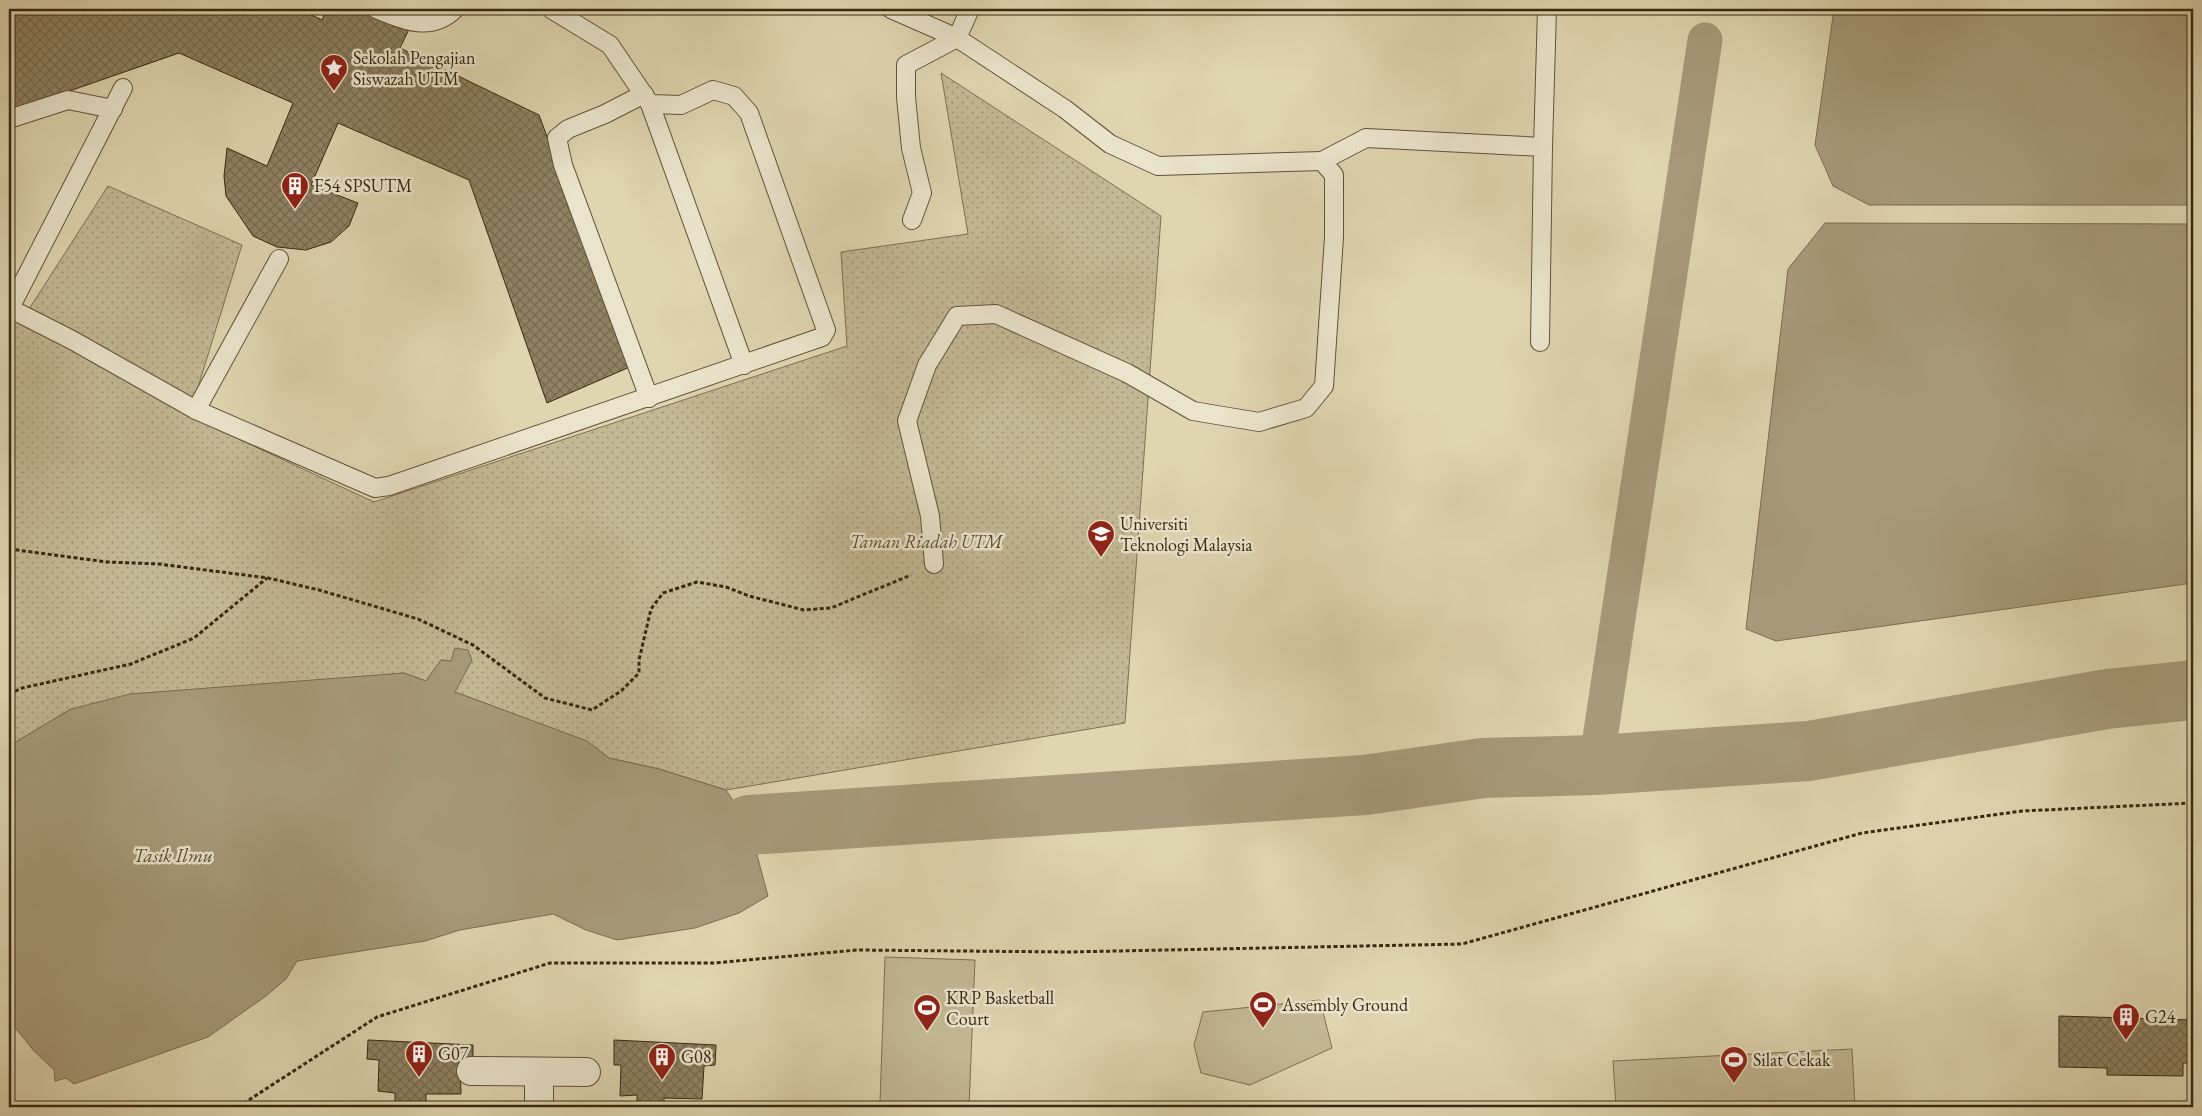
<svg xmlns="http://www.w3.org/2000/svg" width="2202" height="1116" font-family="'EB Garamond',serif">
	<defs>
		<pattern id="park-dots" width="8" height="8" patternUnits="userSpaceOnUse" patternTransform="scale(1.25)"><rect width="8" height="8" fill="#c3b895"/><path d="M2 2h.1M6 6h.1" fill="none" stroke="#9f9678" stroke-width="1.8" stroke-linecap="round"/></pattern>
		<pattern id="building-cross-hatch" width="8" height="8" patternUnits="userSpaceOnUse" patternTransform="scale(1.25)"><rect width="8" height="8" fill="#8f8263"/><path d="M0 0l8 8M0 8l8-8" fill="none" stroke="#766a50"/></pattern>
	</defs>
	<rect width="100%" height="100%" fill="#dfd5b0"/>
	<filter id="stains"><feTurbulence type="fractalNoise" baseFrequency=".004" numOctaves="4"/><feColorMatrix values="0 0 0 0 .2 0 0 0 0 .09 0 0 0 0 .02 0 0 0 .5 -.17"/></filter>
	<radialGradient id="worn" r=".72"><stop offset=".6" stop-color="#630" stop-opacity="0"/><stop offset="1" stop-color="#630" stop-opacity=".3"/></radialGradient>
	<g fill="#c3b895" stroke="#7e7052">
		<path d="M885,957L975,960L969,1107L880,1103Z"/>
		<path d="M1320,1000L1332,1048L1250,1085L1201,1073L1194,1045L1203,1012Z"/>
		<path d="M1852,1049L1855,1107H1616L1613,1061Z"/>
	</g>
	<path fill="url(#park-dots)" stroke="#7e7052" d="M941,73L1161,216L1125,723L726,790L659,769L609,758L586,741L455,692L456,648L451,661L441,660L426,681L404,673L71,709L9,746V315L24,317L108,186L242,245L189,416L374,502L847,346L841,252L968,234Z"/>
	<g fill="#a79a7a" stroke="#7b6c50">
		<path d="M1834,9H2193V205H1869L1833,186L1815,145Z"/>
		<path d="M1825,223L2193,224V583L1776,641L1746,629L1788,269Z"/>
		<path d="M455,648L468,650L472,660L455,692L587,741L609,758L659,769L726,790L749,825L768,896L739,913L695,928L617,940L586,930L553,914L460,930L425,941L297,961L286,979L266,996L208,1037L74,1084L66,1078L55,1081L54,1070L34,1051L9,1020V746L71,709L130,694L404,673L426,681L441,660L451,661Z"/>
	</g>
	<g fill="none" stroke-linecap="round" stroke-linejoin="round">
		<path stroke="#a79a7a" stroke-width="35" d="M1596,765L1705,40"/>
		<path stroke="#a79a7a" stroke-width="60" d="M749,825L1365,785L1483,768L1596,765L1809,751L2107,699L2193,690"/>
	</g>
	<g fill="url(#building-cross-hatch)" stroke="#392810">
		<path d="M32,9H299L322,20L327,9H362L410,27L400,48L539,115L632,366L547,403L469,180L338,123L311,185L358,203L349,226L331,242L306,250L277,247L253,236L226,196L224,176L227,148L267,166L293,103L179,53L9,112V17Z"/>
		<path d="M2059,1016L2193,1020V1063H2183V1076L2107,1075V1068L2059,1067Z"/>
		<path d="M368,1040L473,1045V1062L460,1064L461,1094H426V1107H395V1093L378,1091L379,1060L367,1059Z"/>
		<path d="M614,1040L716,1045L715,1065L704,1066L702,1099L664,1098V1107H637V1095L620,1096L621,1065H614Z"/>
	</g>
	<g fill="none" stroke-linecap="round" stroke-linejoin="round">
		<defs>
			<g id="lane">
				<path d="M376,9C403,20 431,33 455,9"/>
				<path d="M891,9L957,38L1065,109L1110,144L1158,166L1322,161L1334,175V237L1324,386L1306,408L1259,422L1193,411L1127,373L996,314L957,316L927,365L907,421L930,516L934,564"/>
				<path d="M644,94L605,114L568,129L557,138L563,165L649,398"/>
				<path d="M650,104L744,365"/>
				<path d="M9,119L68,100L113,109"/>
				<path d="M1543,147L1547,9"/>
				<path d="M1322,161L1366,138L1543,147L1540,342"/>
				<path d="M912,220L922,193L911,148L906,97V65L957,38L970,9"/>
				<path d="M9,308L72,340L196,410L375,488L389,486L822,337L826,330L749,113L734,96L713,90L681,105L650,104L610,45L551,9"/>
				<path d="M10,308L123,88"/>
				<path d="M196,410L279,259"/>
			</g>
			<g id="street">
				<path d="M471,1071L586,1072"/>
				<path d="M539,1107V1072"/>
			</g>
		</defs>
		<use href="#lane" stroke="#625338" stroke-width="20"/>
		<use href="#street" stroke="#625338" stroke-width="30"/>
		<g stroke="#392810" stroke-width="3" stroke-dasharray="4 2.5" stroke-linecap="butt">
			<path d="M9,549L107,562L159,564L268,578L319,590L418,619L473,645L545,698L592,710L621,691L639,673V660L651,609L663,593L697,582L726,587L749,596L804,610L831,608L911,575"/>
			<path d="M9,694L22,688L131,664L194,638L267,578"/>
			<path d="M238,1107L377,1017L550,963H714L857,950L1068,952L1462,944L1862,833L2022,811L2193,803"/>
		</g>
		<use href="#lane" stroke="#eae4cc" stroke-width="18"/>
		<use href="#street" stroke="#eae4cc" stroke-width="28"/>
	</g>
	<defs>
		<symbol id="sight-pin" viewBox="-11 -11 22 30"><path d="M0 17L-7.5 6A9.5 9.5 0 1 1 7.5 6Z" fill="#8f2418" stroke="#eae4cc"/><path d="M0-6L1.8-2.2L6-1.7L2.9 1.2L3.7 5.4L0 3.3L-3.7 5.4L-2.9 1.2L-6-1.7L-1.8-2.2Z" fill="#fff"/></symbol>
		<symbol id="building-pin" viewBox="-11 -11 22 30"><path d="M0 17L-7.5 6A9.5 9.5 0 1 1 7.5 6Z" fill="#8f2418" stroke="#eae4cc"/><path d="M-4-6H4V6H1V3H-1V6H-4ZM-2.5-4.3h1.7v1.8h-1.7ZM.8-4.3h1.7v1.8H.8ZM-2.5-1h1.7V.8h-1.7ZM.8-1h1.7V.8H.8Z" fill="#fff"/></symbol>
		<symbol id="university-pin" viewBox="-11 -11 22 30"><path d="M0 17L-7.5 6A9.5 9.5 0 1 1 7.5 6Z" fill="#8f2418" stroke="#eae4cc"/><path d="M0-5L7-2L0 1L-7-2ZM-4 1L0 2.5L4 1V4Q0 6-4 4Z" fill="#fff"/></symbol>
		<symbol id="stadium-pin" viewBox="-11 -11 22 30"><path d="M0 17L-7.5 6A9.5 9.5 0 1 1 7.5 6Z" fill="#8f2418" stroke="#eae4cc"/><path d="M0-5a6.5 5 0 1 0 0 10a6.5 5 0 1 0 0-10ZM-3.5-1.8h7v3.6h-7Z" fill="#fff"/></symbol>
	</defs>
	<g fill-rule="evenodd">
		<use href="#sight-pin" x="318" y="52" width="32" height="43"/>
		<use href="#building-pin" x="279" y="170" width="32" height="43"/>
		<use href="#university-pin" x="1085" y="518" width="32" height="43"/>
		<use href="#stadium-pin" x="1247" y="989" width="32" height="43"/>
		<use href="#stadium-pin" x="911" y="992" width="32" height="43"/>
		<use href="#building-pin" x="2110" y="1001" width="32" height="43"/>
		<use href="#building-pin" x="403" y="1038" width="32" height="43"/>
		<use href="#building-pin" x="646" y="1041" width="32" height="43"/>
		<use href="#stadium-pin" x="1718" y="1044" width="32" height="43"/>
	</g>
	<g text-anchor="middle" stroke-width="5" stroke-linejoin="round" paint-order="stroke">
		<g font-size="18" fill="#392810" stroke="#eae4cc" text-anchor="start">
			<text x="353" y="64">Sekolah Pengajian<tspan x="353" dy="21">Siswazah UTM</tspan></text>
			<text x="314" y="192">F54 SPSUTM</text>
			<text x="1120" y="530">Universiti<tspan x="1120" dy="21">Teknologi Malaysia</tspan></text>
			<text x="946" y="1004">KRP Basketball<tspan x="946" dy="21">Court</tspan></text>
			<text x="1282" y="1011">Assembly Ground</text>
			<text x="2145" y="1023">G24</text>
			<text x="438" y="1060">G07</text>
			<text x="681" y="1063">G08</text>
			<text x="1753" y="1066">Silat Cekak</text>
		</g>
		<g font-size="18" font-style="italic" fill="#5c4c31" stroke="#eae4cc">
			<text x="926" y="548">Taman Riadah UTM</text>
		</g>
		<g font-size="19" font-style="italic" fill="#5a4a30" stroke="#eae4cc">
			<text x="173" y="862">Tasik Ilmu</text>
		</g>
	</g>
	<rect width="2202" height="1116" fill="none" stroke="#dfd5b0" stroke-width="30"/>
	<rect x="10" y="10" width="2182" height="1096" fill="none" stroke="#392810" stroke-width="2.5"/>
	<rect x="15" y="15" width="2172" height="1086" fill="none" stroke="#392810"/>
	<rect width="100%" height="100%" filter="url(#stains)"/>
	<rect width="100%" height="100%" fill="url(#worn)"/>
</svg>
